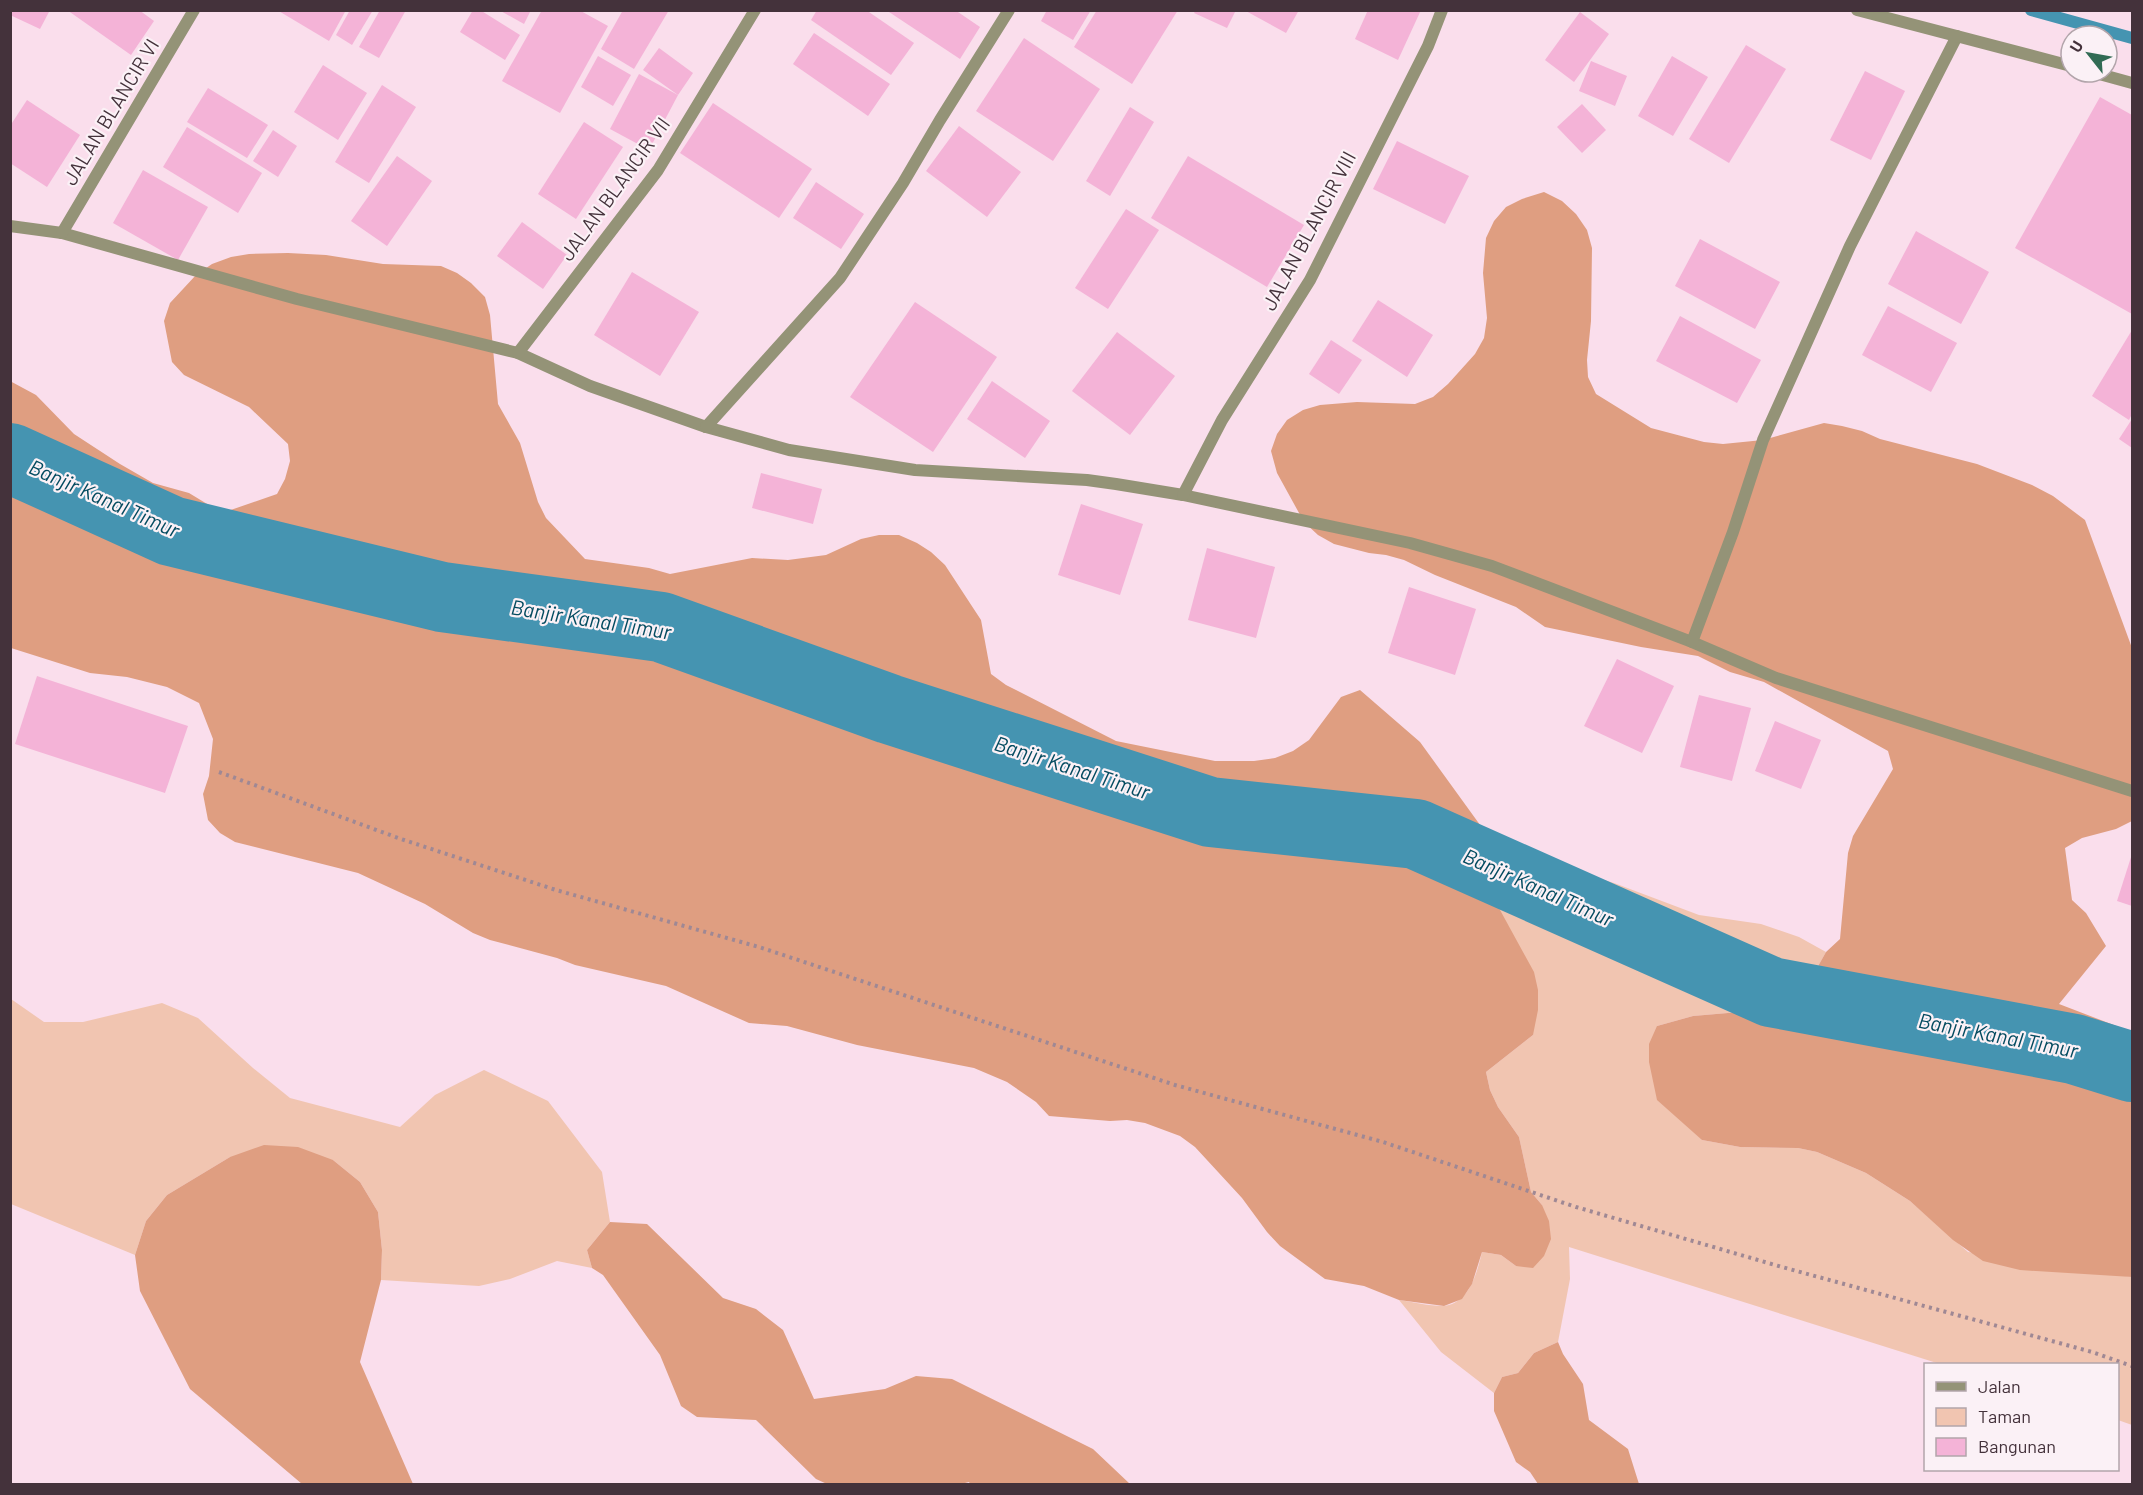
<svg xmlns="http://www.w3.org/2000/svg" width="2143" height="1495" font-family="Barlow,sans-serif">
	<rect width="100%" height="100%" fill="#fadeec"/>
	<g fill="#f1c5b1">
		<path d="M1496,847L1614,883L1699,915L1761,924L1799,937L1826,952L1817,968L1769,1008L1751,1011L1693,1016L1657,1026L1702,1140L1740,1147L1798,1148L1817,1152L1866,1173L1910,1201L1968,1252L2132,1277V1425L2118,1420V1364H1940L1569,1247L1570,1279L1558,1342L1534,1353L1518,1373L1502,1377L1494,1393L1441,1352L1399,1300C1413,1302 1429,1306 1442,1306C1469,1305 1477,1273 1482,1252L1501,1255L1516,1266L1542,1205L1531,1192L1519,1137L1498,1107L1490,1090L1486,1072L1533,1035L1507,926L1494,899Z"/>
		<path d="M11,999L44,1022H83L162,1003L198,1018L253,1068L290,1098L400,1127L435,1095L484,1070L548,1101L602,1172L610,1222L587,1250L592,1268L557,1261L510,1279L479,1286L381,1280L382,1250L378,1212L360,1182L333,1160L230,1157L167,1195L146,1221L135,1255L11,1204Z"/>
	</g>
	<g fill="#df9e81">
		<path d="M1544,192L1562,201L1576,214L1587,230L1592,248L1591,321L1587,360L1588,377L1596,394L1651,428L1704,442L1723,444L1763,440L1824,423L1842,426L1862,431L1880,439L1977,464L2032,485L2053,496L2085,520L2132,648V821L2116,829L2082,838L2065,848L2072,900L2086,913L2106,946L2059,1004L2132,1032V1277L2020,1270L1983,1261L1953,1240L1910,1201L1866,1173L1817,1152L1798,1148L1740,1147L1702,1140L1657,1100L1649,1062V1044L1657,1026L1693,1016L1751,1011L1769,1008L1817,968L1826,952L1840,939L1848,853L1853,836L1893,769L1888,751L1764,682L1730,672L1698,656L1641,647L1545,627L1516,607L1435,575L1404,560L1386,555L1369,553L1334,544L1318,535L1304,522L1277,473L1271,451L1277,434L1287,420L1303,410L1320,405L1357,402L1415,404L1433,397L1448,384L1475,354L1484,338L1487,318L1483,273L1486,238L1494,221L1506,207L1522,199Z"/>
		<path d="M288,253L326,255L383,264L441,266L457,273L471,283L485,297L490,315L498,404L520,443L538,502L546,518L585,559L649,568L670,574L752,558L788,560L826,555L861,539L879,535H899L917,543L931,552L945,565L981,620L991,674L1006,685L1116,741L1215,761H1254L1275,758L1293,751L1309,740L1341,697L1360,690L1420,742L1496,847L1494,899L1534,972L1538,990V1010L1533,1035L1486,1072L1490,1090L1498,1107L1519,1137L1531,1192L1542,1205L1549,1221L1551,1239L1544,1256L1533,1268L1516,1266L1501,1255L1482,1252L1472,1284L1462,1299L1444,1306L1399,1300L1364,1286L1325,1279L1280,1246L1267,1232L1242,1198L1195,1147L1180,1136L1145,1123L1127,1120L1110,1121L1049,1116L1036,1102L1007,1082L974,1068L857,1045L787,1026L749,1023L666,986L575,965L557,958L490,940L473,933L425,904L358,873L235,842L220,833L208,820L203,794L209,776L213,739L199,703L167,687L127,677L90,673L11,648L10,381L36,395L74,434L120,464L153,483L189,493L222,513L277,494L285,479L290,461L288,444L249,407L184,375L172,362L164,321L170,303L196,275L212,264L231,257L249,254Z"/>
		<path d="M264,1145L298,1147L333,1160L360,1182L378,1212L382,1250L381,1280L360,1362L413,1484H302L190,1389L140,1291L135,1255L146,1221L167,1195L230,1157Z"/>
		<path d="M610,1222L647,1224L723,1298L756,1309L783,1330L814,1399L885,1389L916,1376L952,1379L1093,1449L1130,1484H970L969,1482L961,1484H827L816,1479L756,1420L697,1417L681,1406L660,1355L603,1275L592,1268L587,1250Z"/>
		<path d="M1558,1342L1563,1354L1583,1384L1589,1420L1628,1449L1639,1484H1538L1530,1472L1516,1462L1494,1411V1393L1502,1377L1518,1373L1534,1353Z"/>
	</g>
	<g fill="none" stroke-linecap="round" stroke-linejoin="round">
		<path stroke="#4594b1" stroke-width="12" d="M2031,10L2132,38"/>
		<path stroke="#4594b1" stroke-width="70" d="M10,458L171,531L442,597L661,627L889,709L1210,812L1416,834L1771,992L2074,1049L2132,1067"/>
	</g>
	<g fill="#f4b3d7">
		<path d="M10,10H50L40,29L10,15Z"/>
		<path d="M67,10H139L154,21L131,55Z"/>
		<path d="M277,10H346L329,41Z"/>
		<path d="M350,10H373L352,45L336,35Z"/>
		<path d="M380,10H406L379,58L359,47Z"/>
		<path d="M473,10H480L520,35L505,60L460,32Z"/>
		<path d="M499,10H531L524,24Z"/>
		<path d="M542,10H579L608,26L560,113L502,81Z"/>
		<path d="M623,10H669L634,69L601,49Z"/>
		<path d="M817,10H866L914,43L891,75L811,20Z"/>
		<path d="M886,10H955L980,27L960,59Z"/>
		<path d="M1047,10H1091L1073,40L1041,21Z"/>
		<path d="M1097,10H1178L1132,84L1074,47Z"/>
		<path d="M1196,10H1236L1227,28L1194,13Z"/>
		<path d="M1244,10H1299L1286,33Z"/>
		<path d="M1368,10H1421L1398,60L1355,39Z"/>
		<path d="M1580,12L1609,34L1574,82L1545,60Z"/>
		<path d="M814,33L890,84L868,116L793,64Z"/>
		<path d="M1024,38L1100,89L1053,161L976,111Z"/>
		<path d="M1746,45L1786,69L1729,163L1689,139Z"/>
		<path d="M659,48L693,73L678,95L643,70Z"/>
		<path d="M598,56L631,75L613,106L581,87Z"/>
		<path d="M1672,56L1708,77L1673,136L1638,116Z"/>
		<path d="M1591,61L1627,76L1615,106L1579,91Z"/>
		<path d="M323,65L367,93L338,140L294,112Z"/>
		<path d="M1865,71L1905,91L1871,160L1830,140Z"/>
		<path d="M639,74L678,95L649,150L610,129Z"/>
		<path d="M382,85L416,107L369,183L335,162Z"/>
		<path d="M208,88L268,125L247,158L187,122Z"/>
		<path d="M2100,97L2132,115V314L2015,248Z"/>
		<path d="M27,100L80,135L47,187L10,163V126Z"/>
		<path d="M713,103L812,169L779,218L680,153Z"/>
		<path d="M1582,104L1606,130L1582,153L1557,127Z"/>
		<path d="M1130,107L1154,122L1110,196L1086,181Z"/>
		<path d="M584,122L623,147L576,219L538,194Z"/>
		<path d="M959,126L1021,172L987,217L926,171Z"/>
		<path d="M187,127L262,173L238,213L163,167Z"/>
		<path d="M273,130L297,146L278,177L253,161Z"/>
		<path d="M1397,141L1469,176L1445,224L1373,189Z"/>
		<path d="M397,156L432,181L387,246L351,221Z"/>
		<path d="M1188,156L1304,225L1267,287L1151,218Z"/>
		<path d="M143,170L208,207L178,260L113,223Z"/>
		<path d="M816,182L864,214L841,249L793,218Z"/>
		<path d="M1126,209L1159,230L1108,309L1075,288Z"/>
		<path d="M522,222L567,255L543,289L497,256Z"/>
		<path d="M1916,231L1989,272L1961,324L1888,284Z"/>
		<path d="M1700,239L1780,282L1755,329L1675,286Z"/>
		<path d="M632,272L699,312L660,376L594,335Z"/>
		<path d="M1378,300L1433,335L1407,377L1352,341Z"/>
		<path d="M915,302L997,357L933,452L850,397Z"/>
		<path d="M1888,306L1957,343L1931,392L1862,355Z"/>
		<path d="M1680,316L1761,360L1737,403L1656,361Z"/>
		<path d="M2132,330V414L2129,420L2092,396Z"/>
		<path d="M1117,332L1175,376L1130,435L1072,391Z"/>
		<path d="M1331,340L1362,360L1339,394L1309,374Z"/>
		<path d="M992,381L1050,421L1025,458L967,419Z"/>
		<path d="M2132,419V448L2119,439Z"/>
		<path d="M761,473L822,489L813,524L752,508Z"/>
		<path d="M1081,504L1143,524L1120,595L1058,575Z"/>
		<path d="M1207,548L1275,567L1256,638L1188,620Z"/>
		<path d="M1409,587L1476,609L1455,675L1388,653Z"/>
		<path d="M1617,659L1674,686L1642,753L1584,726Z"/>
		<path d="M37,676L188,726L165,793L15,744Z"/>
		<path d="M1699,695L1751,708L1732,781L1680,767Z"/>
		<path d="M1775,721L1821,740L1801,789L1755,771Z"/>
		<path d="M2132,854V906L2117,901Z"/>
	</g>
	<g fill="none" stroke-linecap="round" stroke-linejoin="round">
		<path stroke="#9f8894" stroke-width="4" stroke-dasharray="3 4.5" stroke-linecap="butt" d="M219,772L401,839L556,890L759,947L1175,1085L1383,1142L1576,1207L1782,1267L2092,1352L2132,1366"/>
		<g stroke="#949377" stroke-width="12">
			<path d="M10,226L62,233L297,299L518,353L590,386L706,427L789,450L915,470L1087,480L1116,484L1183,495L1410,543L1492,566L1692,642L1776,678L2132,791"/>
			<path d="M62,233L194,10"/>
			<path d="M518,353L658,170L755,10"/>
			<path d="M706,427L840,278L903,183L940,120L1009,10"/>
			<path d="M1183,495L1222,420L1310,280L1428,46L1442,10"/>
			<path d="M1692,642L1733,532L1763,440L1850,246L1957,36"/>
		</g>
		<g stroke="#949377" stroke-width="12">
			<path d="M1857,10L2071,66"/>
			<path d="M2092,72L2132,83"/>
		</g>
	</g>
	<g text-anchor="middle" stroke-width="4.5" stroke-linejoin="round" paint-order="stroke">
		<g font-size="20" fill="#44323b" stroke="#fbf1f6">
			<text transform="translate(111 112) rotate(-59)" y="7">JALAN BLANCIR VI</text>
			<text transform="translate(615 189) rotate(-54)" y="7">JALAN BLANCIR VII</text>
			<text transform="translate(1309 231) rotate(-62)" y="7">JALAN BLANCIR VIII</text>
		</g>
		<g font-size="21" font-style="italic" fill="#044b60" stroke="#fbf1f6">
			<text transform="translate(104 499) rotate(24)" y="7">Banjir Kanal Timur</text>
			<text transform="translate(591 620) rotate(9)" y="7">Banjir Kanal Timur</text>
			<text transform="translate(1072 768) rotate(18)" y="7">Banjir Kanal Timur</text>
			<text transform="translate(1538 888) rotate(24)" y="7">Banjir Kanal Timur</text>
			<text transform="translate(1998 1036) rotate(11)" y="7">Banjir Kanal Timur</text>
		</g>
	</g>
	<rect width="2143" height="1495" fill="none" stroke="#44323b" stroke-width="24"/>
	<rect x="1924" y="1363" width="195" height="108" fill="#fbf1f6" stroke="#b2a5ab" stroke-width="1.5"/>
	<rect x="1936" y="1382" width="30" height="9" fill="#949377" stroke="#b2a5ab" stroke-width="1.5"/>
	<text x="1978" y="1393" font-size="18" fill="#44323b">Jalan</text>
	<rect x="1936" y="1408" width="30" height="18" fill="#f1c5b1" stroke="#b2a5ab" stroke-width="1.5"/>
	<text x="1978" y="1423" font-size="18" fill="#44323b">Taman</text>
	<rect x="1936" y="1438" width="30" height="18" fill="#f4b3d7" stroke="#b2a5ab" stroke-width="1.5"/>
	<text x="1978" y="1453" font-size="18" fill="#44323b">Bangunan</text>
	<g transform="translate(2089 54) rotate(301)"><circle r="28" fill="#fbf1f6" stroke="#b2a5ab" stroke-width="1.5"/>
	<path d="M0-4.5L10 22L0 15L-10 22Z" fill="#316b54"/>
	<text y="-9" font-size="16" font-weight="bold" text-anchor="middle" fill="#44323b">U</text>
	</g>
</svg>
